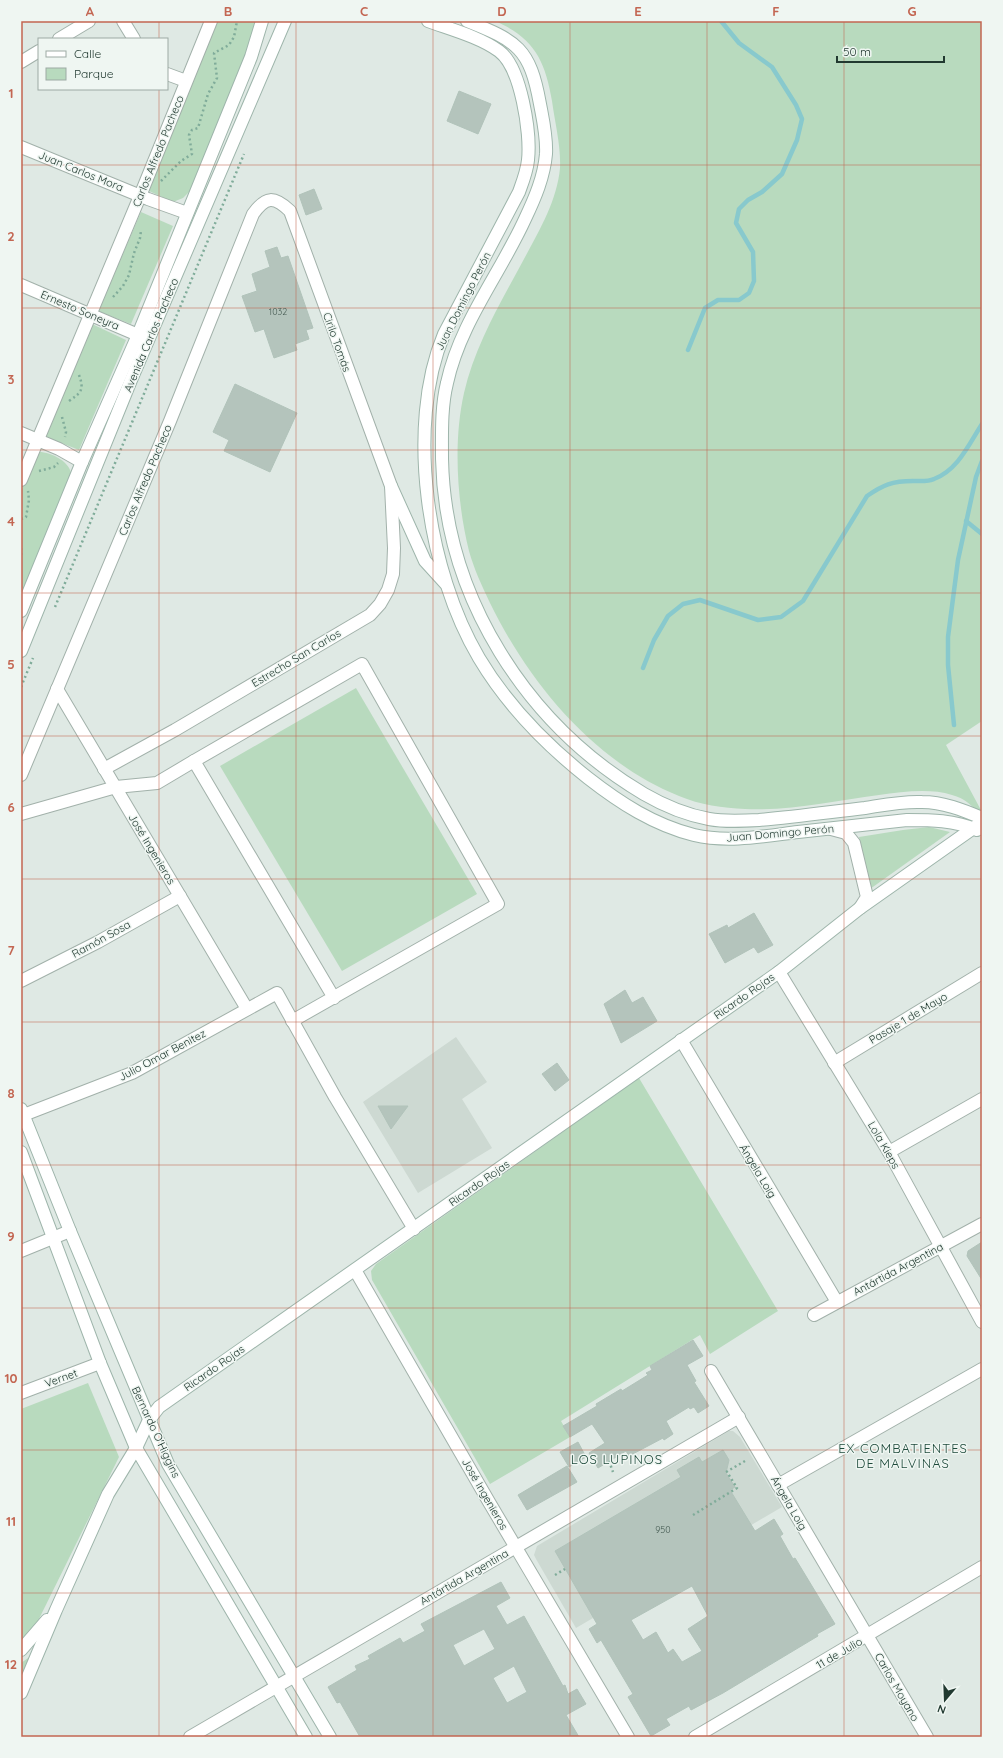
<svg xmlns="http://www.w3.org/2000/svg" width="1003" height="1758" font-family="Quicksand,sans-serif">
	<rect width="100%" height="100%" fill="#dfe9e4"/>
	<g fill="#cdd9d2">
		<path d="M456,1037L487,1082L462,1099L492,1148L418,1193L363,1102Z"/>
		<path d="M729,1431H733L740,1437L782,1507L576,1628L536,1559L534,1555L537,1546Z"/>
	</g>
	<g fill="#b8dabe">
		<path d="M216,21H259L255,35L190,191L183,198L173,202L149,191L148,186Z"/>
		<path d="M495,21H982V721L946,745L982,812V816C973,807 965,798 952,795C929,788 903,792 879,795C835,801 790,811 745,809C723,808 700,805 679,796C594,762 529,683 490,603C482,586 474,569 469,551C457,503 453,442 464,393C475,345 501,302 524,259C539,231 557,201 560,168C561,146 555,123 552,101C545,60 534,38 495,21Z"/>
		<path d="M141,212L173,226L131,324L98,311Z"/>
		<path d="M92,324L126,340L79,450L46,437Z"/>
		<path d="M39,452C51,452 71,462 71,475L24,587L21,590V491L36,456Z"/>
		<path d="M356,688L477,894L342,971L220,766Z"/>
		<path d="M929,827L950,832L870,889L859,837L903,830Z"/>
		<path d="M639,1078L778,1311L710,1354L700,1335L561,1421L570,1437L490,1484L372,1280L371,1271L376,1264Z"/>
		<path d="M88,1383L119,1457L34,1629L21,1641V1409Z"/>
		<path d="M31,1656L21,1677V1663Z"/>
	</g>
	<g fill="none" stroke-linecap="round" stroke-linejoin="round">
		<g stroke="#88c9cd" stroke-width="4.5">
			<path d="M688,350L705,308L718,300H739L749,293L754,281L753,252L736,223L739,209L748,200L762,192L782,174L797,140L802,119L796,105L772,67L739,43L721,21"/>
			<path d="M966,521L982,534"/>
			<path d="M643,668L654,640L668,616L683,604L700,600L758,620L781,617L803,601L867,496C883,485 892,481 913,481C919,481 928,482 934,479C958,470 969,444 982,424"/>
			<path d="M954,725L948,665V637L958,560L976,477L982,461"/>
		</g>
	</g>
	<g fill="#b4c4bc" stroke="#b1c3ba" fill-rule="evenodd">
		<path d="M459,91L491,104L478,134L447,121Z"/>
		<path d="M314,189L322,209L306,215L299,195Z"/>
		<path d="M277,247L281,258L288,256L313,328L306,330L309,339L295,344L297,350L274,358L264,329L255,332L242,296L257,291L252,274L270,267L265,251Z"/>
		<path d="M235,384L297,413L270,472L224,451L229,440L213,432Z"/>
		<path d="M754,913L773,945L758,953L754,947L725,963L709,934L727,925L728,928Z"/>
		<path d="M625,990L632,1003L643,997L657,1021L621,1043L604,1004Z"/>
		<path d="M557,1063L569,1080L555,1091L542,1074Z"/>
		<path d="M378,1106H408L391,1129Z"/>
		<path d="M982,1242V1280L967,1256L968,1251Z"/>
		<path d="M693,1340L703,1356L687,1365L696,1381L694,1382L709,1406L698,1413L694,1407L690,1409L689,1407L666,1421L673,1434L664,1440L663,1438L629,1456L626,1451L598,1468L589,1453L605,1443L592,1424L570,1437L563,1426L597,1406L596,1404L621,1389L622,1391L648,1375L646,1373L652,1370L650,1366Z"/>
		<path d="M578,1442L586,1457L569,1467L560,1452Z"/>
		<path d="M723,1450L729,1460L726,1473L735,1487L730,1490L755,1531L774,1519L783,1534L780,1536L793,1559L795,1558L835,1624L817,1634L818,1636L723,1693L691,1710L689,1706L666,1719L670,1725L651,1736L628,1697L633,1694L601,1640L597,1643L589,1629L597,1624L555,1551L681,1477L677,1470L699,1457L702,1462ZM692,1586L708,1616L688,1629L702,1651L682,1662L673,1649L668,1653L656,1632L643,1640L631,1620Z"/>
		<path d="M567,1466L577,1482L527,1510L518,1495Z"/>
		<path d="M501,1582L510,1598L496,1606L507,1625L524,1616L563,1686L565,1685L568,1694L577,1689L586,1704L566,1715L579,1737H360L340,1702L337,1703L328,1687L357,1670L355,1666L370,1659L368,1656L400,1638L403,1643L425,1631L421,1624ZM484,1629L495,1649L464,1666L453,1645ZM514,1666L527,1692L507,1703L493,1678Z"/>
	</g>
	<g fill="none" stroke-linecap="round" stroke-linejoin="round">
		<defs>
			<g id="street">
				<path d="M123,21L134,39"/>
				<path d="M59,39L89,21"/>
				<path d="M21,62L39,51"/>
				<path d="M167,74L186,81"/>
				<path d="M21,147L148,199L187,213"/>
				<path d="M21,285L138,335"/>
				<path d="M21,433L59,449L82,462"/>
				<path d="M21,480L140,196L211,21"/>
				<path d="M57,689L247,1009"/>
				<path d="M21,775L170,421L253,214C266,196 274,196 290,211L391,486L394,548L393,574L388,590L380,604L370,615L175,730L104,769"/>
				<path d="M21,814L116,787L157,783L194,761"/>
				<path d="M831,829L846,833L854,843L867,897L860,908"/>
				<path d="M779,972L889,1152L982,1322"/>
				<path d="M21,981L98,942L180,896"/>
				<path d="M292,1021L498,904L362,664L194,761L334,998"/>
				<path d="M681,1040L837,1302"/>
				<path d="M834,1063L982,973"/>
				<path d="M21,1116L132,1073L277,993L335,1097L414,1229"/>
				<path d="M889,1152L982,1099"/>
				<path d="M21,1251L70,1231"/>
				<path d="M355,1270L489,1502L628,1737"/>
				<path d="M814,1315L982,1224"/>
				<path d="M711,1371L927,1737"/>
				<path d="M21,1393L100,1363"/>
				<path d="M778,1485L982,1369"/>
				<path d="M190,1737C372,1629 556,1524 739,1417"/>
				<path d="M695,1737L982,1567"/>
			</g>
			<g id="secondary">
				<path d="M428,21C450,29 480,37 499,51C521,67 531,133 528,160C527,171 523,181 519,192L444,334C405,427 428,572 479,658C507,705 545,744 588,778C620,803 654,825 694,835C728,843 765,836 798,832C835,828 871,824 907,820C931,820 954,820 977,830"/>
				<path d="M467,21C517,41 530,48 540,104C543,120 547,137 546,154C544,177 535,198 525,219C500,274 460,323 447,383C441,407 442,434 442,459C445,597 526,724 644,794C663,805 687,815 709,819C725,822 742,821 759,820C795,817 830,812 865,808C884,805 903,801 922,802C943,802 963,810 982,818"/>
				<path d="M391,486L425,561L445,583"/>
				<path d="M21,611L82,462L138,335L251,57L262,21"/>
				<path d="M21,651L131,380L285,21"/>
				<path d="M21,1109L70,1231L168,1464L330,1737"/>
				<path d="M21,1152L100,1363L136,1448L306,1737"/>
				<path d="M21,1650L47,1620"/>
				<path d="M21,1693L56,1610L108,1494L136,1448L149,1420L159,1407L779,972L860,908L982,822"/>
			</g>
		</defs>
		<use href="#street" stroke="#a2b1aa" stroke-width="14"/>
		<use href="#secondary" stroke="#9eb5ab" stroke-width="14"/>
		<g stroke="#80ac9a" stroke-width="2.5" stroke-dasharray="2 3" stroke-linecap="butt">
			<path d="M161,181L181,161L192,154L189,135L192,130L198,128L208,94L217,78L214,53L229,45L234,37L237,21"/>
			<path d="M113,297L123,286L129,275L134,253L140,238L141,231"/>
			<path d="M69,401C80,393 85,391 79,375"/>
			<path d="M62,417L66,432L65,437"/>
			<path d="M39,471L54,467L58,463"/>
			<path d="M21,519L26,517L29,500L28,491"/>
			<path d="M21,548V555"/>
			<path d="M55,607L244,154"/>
			<path d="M21,687L33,658"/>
			<path d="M609,1461L613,1472"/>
			<path d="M726,1472L745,1461"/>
			<path d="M693,1515L737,1488L727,1472"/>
			<path d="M555,1575L565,1569"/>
		</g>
		<use href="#street" stroke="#fff" stroke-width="12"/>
		<use href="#secondary" stroke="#fff" stroke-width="12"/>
	</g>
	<path fill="none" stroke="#c36652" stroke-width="1" stroke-opacity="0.55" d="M159,21V39M296,21V1737M433,21V1737M570,21V1737M707,21V1737M844,21V1737M159,89V1737M21,165H982M21,308H982M21,450H982M21,593H982M21,736H982M21,879H982M21,1022H982M21,1165H982M21,1308H982M21,1450H982M21,1593H982"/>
	<g text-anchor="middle" stroke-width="3" stroke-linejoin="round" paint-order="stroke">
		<g font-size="9" fill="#465c53">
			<text x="278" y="315">1032</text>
			<text x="663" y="1533">950</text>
		</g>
		<g font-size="11" fill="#213930" stroke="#eff6f2">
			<text transform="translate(158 151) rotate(-68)" y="4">Carlos Alfredo Pacheco</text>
			<text transform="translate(81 171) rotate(22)" y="4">Juan Carlos Mora</text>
			<text transform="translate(463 301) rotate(-63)" y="4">Juan Domingo Perón</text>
			<text transform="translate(80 310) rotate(23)" y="4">Ernesto Soneyra</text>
			<text transform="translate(151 335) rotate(-67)" y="4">Avenida Carlos Pacheco</text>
			<text transform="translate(337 342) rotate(70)" y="4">Cirilo Tomás</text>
			<text transform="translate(145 480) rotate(-67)" y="4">Carlos Alfredo Pacheco</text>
			<text transform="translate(296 658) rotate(-31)" y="4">Estrecho San Carlos</text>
			<text transform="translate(780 833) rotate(-5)" y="4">Juan Domingo Perón</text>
			<text transform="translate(152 849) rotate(59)" y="4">José Ingenieros</text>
			<text transform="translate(101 939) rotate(-29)" y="4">Ramón Sosa</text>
			<text transform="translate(744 996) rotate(-35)" y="4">Ricardo Rojas</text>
			<text transform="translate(908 1018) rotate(-31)" y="4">Pasaje 1 de Mayo</text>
			<text transform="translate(162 1055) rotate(-28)" y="4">Julio Omar Benitez</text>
			<text transform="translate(884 1145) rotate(60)" y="4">Lola Kieps</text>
			<text transform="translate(758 1171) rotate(59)" y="4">Ángela Loig</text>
			<text transform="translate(479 1183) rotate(-35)" y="4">Ricardo Rojas</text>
			<text transform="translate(898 1269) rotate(-28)" y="4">Antártida Argentina</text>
			<text transform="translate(214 1368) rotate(-35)" y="4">Ricardo Rojas</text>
			<text transform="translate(61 1378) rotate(-20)" y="4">Vernet</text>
			<text transform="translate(156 1432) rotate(65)" y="4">Bernardo O'Higgins</text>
			<text transform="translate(485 1494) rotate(60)" y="4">José Ingenieros</text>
			<text transform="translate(789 1503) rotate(60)" y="4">Ángela Loig</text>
			<text transform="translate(464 1577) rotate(-30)" y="4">Antártida Argentina</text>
			<text transform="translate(839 1653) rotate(-30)" y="4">11 de Julio</text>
			<text transform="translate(897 1687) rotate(60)" y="4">Carlos Moyano</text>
		</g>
		<g font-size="13" letter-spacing="1" fill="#1e4a3b" stroke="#eff6f2">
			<text x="903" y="1453">EX COMBATIENTES<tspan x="903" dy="15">DE MALVINAS</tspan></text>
			<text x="617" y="1464">LOS LUPINOS</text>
		</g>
	</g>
	<rect width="1003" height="1758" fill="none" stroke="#eff6f2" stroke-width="44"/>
	<rect x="38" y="38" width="130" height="52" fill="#eff6f2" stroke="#9daaa4"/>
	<rect x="46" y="51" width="20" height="6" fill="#ffffff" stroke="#9daaa4"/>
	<text x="74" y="58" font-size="12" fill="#213930">Calle</text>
	<rect x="46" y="68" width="20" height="12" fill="#b8dabe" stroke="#9daaa4"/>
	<text x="74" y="78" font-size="12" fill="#213930">Parque</text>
	<g transform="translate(945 1700) rotate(199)" stroke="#eff6f2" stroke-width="3" paint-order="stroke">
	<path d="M0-3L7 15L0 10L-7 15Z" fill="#213930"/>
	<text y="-6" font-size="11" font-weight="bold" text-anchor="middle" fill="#213930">N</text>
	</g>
	<path d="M837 56v6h107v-6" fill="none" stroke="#213930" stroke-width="2"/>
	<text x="843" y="56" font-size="12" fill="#213930" stroke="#eff6f2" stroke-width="3" paint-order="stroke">50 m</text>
	<rect x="22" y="22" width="959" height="1714" fill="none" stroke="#c36652" stroke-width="1.5"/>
	<g font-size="13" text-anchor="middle" font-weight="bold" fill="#c36652">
		<text x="90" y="16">A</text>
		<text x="228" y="16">B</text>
		<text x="364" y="16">C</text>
		<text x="502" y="16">D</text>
		<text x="638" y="16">E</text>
		<text x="776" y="16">F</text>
		<text x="912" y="16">G</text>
		<text x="11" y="98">1</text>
		<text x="11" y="241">2</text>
		<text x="11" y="384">3</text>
		<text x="11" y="526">4</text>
		<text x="11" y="669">5</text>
		<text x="11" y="812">6</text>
		<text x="11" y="955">7</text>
		<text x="11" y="1098">8</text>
		<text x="11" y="1241">9</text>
		<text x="11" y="1383">10</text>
		<text x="11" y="1526">11</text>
		<text x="11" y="1669">12</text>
	</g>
</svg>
